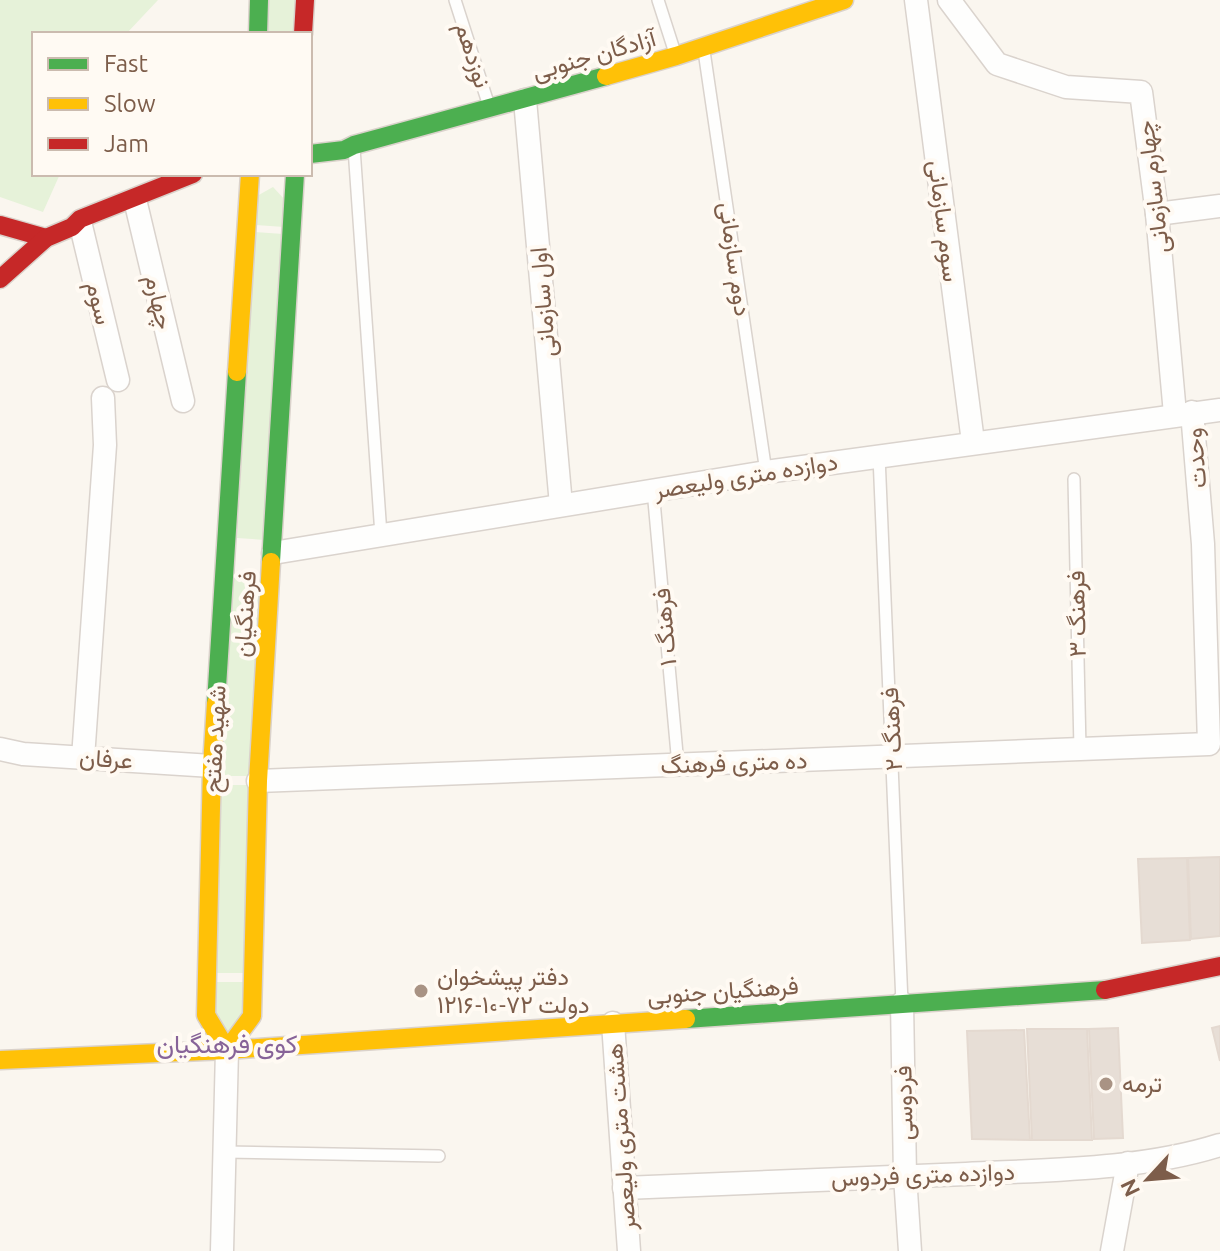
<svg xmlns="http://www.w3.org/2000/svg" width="1220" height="1251" font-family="Ubuntu,Vazirmatn,sans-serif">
	<rect width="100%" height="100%" fill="#faf6ef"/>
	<g fill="#e6f2d9">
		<path d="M0,0H158L126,34H34V174H60L43,212L0,197Z"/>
		<path d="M267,0H296L294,34H265Z"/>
		<path d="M273,187L285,200L284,227L256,225L257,196Z"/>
		<path d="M255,232L283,234L265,540L237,538Z"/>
		<path d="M234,578L262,579L252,776H222Z"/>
		<path d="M220,785H251L246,973H216Z"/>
		<path d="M216,982H245L244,1012L228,1034L215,1013Z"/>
	</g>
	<g fill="#e7ded6" stroke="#e4d9d0" stroke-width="2">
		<path d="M1220,857V936L1191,939L1188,858Z"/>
		<path d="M1187,858L1190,940L1142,943L1138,859Z"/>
		<path d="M1220,1026V1061L1212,1028Z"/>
		<path d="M1118,1028L1123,1138L1094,1139L1089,1029Z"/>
		<path d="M1027,1029H1087L1092,1140H1032Z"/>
		<path d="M1024,1030L1030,1140L972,1139L967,1031Z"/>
	</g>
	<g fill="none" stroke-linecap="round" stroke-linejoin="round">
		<defs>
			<g id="lane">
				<path d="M455,0L489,106"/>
				<path d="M658,0L675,53"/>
				<path d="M704,51L766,472"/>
				<path d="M354,148L381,535"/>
				<path d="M879,456L902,1003"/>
				<path d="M1074,479L1080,749"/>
				<path d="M653,490L678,765"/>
				<path d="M224,1152L439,1156"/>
			</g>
			<g id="street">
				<path d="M916,0L973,442"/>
				<path d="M949,0L997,64L1066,87L1141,92L1157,214L1175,414"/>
				<path d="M525,100L561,505"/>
				<path d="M136,204L183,401"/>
				<path d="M1157,214L1220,206"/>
				<path d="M81,226L118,380"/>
				<path d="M273,553L766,472L1220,410"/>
				<path d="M0,749L23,754L212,766"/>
				<path d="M83,758L105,445L103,398"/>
				<path d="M258,781L1209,744L1203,544L1192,412"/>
				<path d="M902,1003L905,1176L910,1251"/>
				<path d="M613,1023L629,1251"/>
				<path d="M624,1188C738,1183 852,1178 966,1174C1047,1170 1142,1170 1220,1145"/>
				<path d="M222,1251L227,1050"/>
				<path d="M1112,1251L1128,1163"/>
			</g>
			<g id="fast">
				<path d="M258,34L259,0"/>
				<path d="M310,154L344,150L354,145L606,76"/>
				<path d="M271,562L295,174"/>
				<path d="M216,703L237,372"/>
				<path d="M686,1019L1105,990"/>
			</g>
			<g id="slow">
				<path d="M606,76L676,56L844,0"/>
				<path d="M237,372L250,174"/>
				<path d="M216,703L212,766L206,1015L227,1050"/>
				<path d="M227,1050L252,1016L258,781L271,562"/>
				<path d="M0,1060L227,1050L686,1019"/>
			</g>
			<g id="jam">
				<path d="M303,34L305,0"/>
				<path d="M0,225L46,238"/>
				<path d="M0,279L46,238L72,227L80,219L193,174"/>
				<path d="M1105,990L1220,966"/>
			</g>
		</defs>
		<use href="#lane" stroke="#dad3cd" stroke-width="14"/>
		<use href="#street" stroke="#dad3cd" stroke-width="25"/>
		<use href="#fast" stroke="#dad2cb" stroke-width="21"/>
		<use href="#slow" stroke="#dad2cb" stroke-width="21"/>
		<use href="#jam" stroke="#dad2cb" stroke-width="21"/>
		<use href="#lane" stroke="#fefefd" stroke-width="11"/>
		<use href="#street" stroke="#fefefd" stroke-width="22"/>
		<use href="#fast" stroke="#4caf50" stroke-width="18"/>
		<use href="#slow" stroke="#ffc107" stroke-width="18"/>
		<use href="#jam" stroke="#c62828" stroke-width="18"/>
	</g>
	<g fill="#a99384" stroke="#fffaf3" stroke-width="3">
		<circle cx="421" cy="991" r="8"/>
		<circle cx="1106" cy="1084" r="8"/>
	</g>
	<g text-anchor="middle" stroke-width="8" stroke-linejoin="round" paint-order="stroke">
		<g font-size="24" fill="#7d5d4a" stroke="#fffaf3">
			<text transform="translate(473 55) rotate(72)" y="8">نوزدهم</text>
			<text transform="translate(594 55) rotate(-16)" y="8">آزادگان جنوبی</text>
			<text transform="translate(1153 187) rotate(-97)" y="8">چهارم سازمانی</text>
			<text transform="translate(944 221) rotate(83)" y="8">سوم سازمانی</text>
			<text transform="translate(735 259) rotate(82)" y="8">دوم سازمانی</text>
			<text transform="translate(159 302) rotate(77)" y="8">چهارم</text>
			<text transform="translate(543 302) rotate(-95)" y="8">اول سازمانی</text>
			<text transform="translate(99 303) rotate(76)" y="8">سوم</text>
			<text transform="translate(1196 458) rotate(-95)" y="8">وحدت</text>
			<text transform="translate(746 476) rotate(-9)" y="8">دوازده متری ولیعصر</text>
			<text transform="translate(245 614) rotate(-86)" y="8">فرهنگیان</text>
			<text transform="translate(1077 614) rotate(-91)" y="8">فرهنگ ۳</text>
			<text transform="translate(665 627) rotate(-95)" y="8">فرهنگ ۱</text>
			<text transform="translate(892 729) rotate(-93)" y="8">فرهنگ ۲</text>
			<text transform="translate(215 739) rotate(-87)" y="8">شهید مفتح</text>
			<text transform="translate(106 759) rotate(4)" y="8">عرفان</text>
			<text transform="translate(734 763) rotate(-2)" y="8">ده متری فرهنگ</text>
			<text transform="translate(723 991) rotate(-4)" y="8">فرهنگیان جنوبی</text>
			<text transform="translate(904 1103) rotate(-91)" y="8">فردوسی</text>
			<text transform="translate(621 1137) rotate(-94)" y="8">هشت متری ولیعصر</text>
			<text transform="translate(923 1175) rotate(-2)" y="8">دوازده متری فردوس</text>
		</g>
		<g font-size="24" fill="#7d5d4a" stroke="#fffaf3" text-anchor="start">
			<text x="437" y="985">دفتر پیشخوان<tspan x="437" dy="28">دولت ۷۲-۱۰-۱۲۱۶</tspan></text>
			<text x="1122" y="1092">ترمه</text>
		</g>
		<g font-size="26" fill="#876398" stroke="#fffaf3">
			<text x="227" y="1053">کوی فرهنگیان</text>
		</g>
	</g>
	<rect x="32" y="32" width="280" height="144" fill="#fffaf3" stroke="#cbbbaf" stroke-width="2"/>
	<rect x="48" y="58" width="40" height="12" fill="#4caf50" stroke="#cbbbaf" stroke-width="2"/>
	<text x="104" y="72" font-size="24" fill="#7d5d4a">Fast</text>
	<rect x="48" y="98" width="40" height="12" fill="#ffc107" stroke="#cbbbaf" stroke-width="2"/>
	<text x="104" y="112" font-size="24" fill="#7d5d4a">Slow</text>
	<rect x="48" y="138" width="40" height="12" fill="#c62828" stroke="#cbbbaf" stroke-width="2"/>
	<text x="104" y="152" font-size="24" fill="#7d5d4a">Jam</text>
	<g transform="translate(1148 1179) rotate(244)" stroke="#fffaf3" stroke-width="6" paint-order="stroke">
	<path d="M0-6L14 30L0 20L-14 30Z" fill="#7d5d4a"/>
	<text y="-12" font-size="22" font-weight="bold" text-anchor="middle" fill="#7d5d4a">N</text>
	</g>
</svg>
